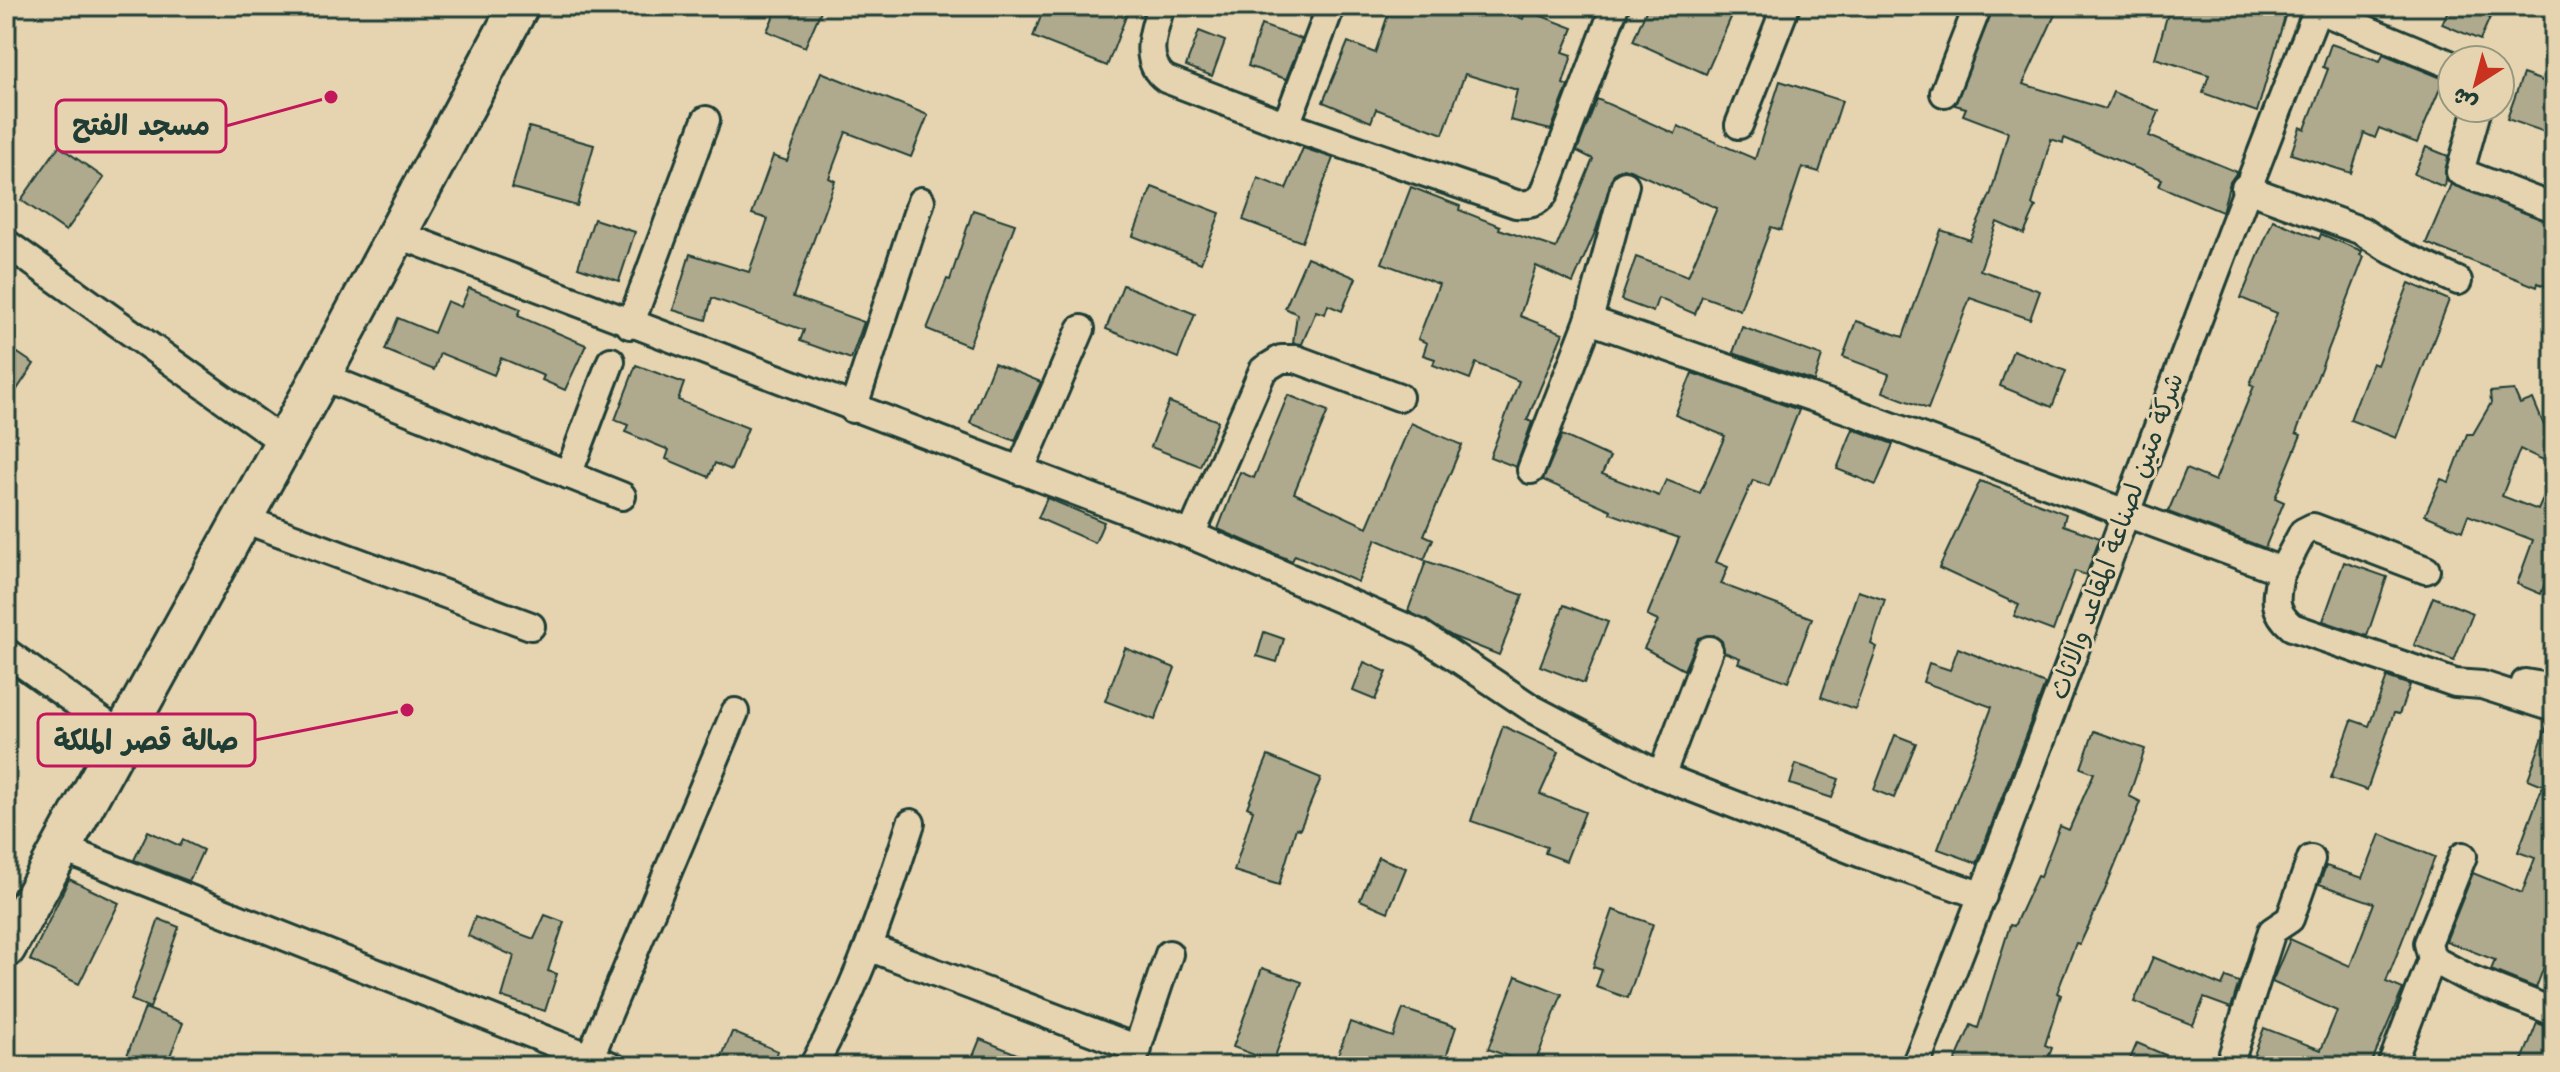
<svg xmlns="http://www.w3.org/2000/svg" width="2560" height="1072" font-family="Mali,'Playpen Sans Arabic',sans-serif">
	<rect width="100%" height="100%" fill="#e6d4b1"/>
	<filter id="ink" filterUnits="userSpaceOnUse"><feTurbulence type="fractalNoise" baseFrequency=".0125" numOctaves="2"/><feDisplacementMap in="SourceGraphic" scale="16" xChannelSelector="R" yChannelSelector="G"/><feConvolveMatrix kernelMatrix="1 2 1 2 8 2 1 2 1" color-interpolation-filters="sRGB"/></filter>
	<g filter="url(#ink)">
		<g fill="#afaa8e" stroke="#1f3d34" stroke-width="2">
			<path d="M778,6H823L805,47L767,31Z"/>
			<path d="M1045,6H1116L1128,11L1107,66L1033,37Z"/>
			<path d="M1391,6H1494L1523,19L1526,10L1573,28L1563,52L1572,55L1563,84L1568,86L1551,130L1510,120L1517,90L1465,74L1443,134L1376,109L1371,122L1323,102L1348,42L1375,53Z"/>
			<path d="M1648,6H1718L1733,13L1706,74L1633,41Z"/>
			<path d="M1994,6H2059L2023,84L2106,109L2113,92L2159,111L2149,136L2237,172L2230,182L2222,212L2159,186L2162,179L2064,138L2063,143L2051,139L2032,205L2036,207L2024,234L1997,222L1980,270L2040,291L2030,319L1970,298L1928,409L1883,392L1889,374L1843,357L1856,321L1903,337L1941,230L1970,240L1991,193L2008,132L1963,115L1966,108L1955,105Z"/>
			<path d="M2170,6H2288L2257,112L2203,93L2209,75L2155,58Z"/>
			<path d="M2450,6H2495L2480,40L2442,24Z"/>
			<path d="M1261,25L1302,39L1286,79L1248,66Z"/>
			<path d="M1199,31L1225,41L1212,76L1186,66Z"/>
			<path d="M2331,44L2380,61L2383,54L2444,79L2417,143L2379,128L2375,138L2364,133L2351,173L2291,154L2300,127L2305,129L2328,69L2323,67Z"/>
			<path d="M821,72L928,115L911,157L846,132L829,178L835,181L793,297L864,322L851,359L800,341L804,330L712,298L706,320L673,310L690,254L749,272L768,219L752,214L773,156L787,161Z"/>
			<path d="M2523,74L2554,85V135L2507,119Z"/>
			<path d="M1780,81L1842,101L1819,172L1802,167L1781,230L1771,227L1740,310L1702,296L1695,314L1658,298L1653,312L1621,300L1636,257L1688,276L1717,208L1630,170L1623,168L1614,173L1596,230L1573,283L1536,266L1520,316L1563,333L1527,420L1532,422L1516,467L1490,457L1519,381L1476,363L1470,379L1433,365L1435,359L1423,355L1427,343L1418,339L1439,284L1382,263L1411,187L1460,206L1459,210L1500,226L1499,229L1556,248L1593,159L1577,151L1597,99L1675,134L1678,126L1755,159Z"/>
			<path d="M529,127L594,145L577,206L512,188Z"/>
			<path d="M59,146L104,178L66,231L21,200Z"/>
			<path d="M2426,147L2448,156L2444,187L2414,174Z"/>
			<path d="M1303,148L1333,158L1302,242L1243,220L1258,178L1286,189Z"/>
			<path d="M2451,184L2554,224V290L2538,283L2537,287L2426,243Z"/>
			<path d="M1152,187L1220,213L1201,263L1133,236Z"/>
			<path d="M973,210L1015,224L969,346L927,329L947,279L950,280Z"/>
			<path d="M594,219L635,232L619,281L578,267Z"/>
			<path d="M2273,220L2319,239L2321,234L2362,251L2360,255L2364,257L2296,433L2301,435L2275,498L2284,502L2265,548L2168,512L2186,469L2215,481L2254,386L2250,384L2277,313L2241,298Z"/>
			<path d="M1307,257L1356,278L1342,311L1328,305L1325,314L1316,311L1302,344L1293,343L1297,314L1285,308Z"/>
			<path d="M2409,283L2449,300L2396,438L2350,420L2372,363L2377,365Z"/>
			<path d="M1123,285L1195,314L1178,358L1106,329Z"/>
			<path d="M469,288L521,309L518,316L586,345L565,390L542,380L544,376L501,358L494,375L440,353L434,370L385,350L398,318L434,333L447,301L461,307Z"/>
			<path d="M1742,327L1822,356L1814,381L1733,353Z"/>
			<path d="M6,345L34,364L6,406Z"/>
			<path d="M2013,350L2066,371L2052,407L2000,386Z"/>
			<path d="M994,363L1041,382L1015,441L970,423Z"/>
			<path d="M636,365L684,383L678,400L748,428L731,470L715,463L709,477L666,459L669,450L625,432L628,425L615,420Z"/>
			<path d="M1692,373L1799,410L1769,486L1753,480L1716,562L1728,567L1721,584L1812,618L1788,682L1738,663L1740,658L1724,652L1722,641L1714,635L1698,638L1684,670L1644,648L1658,621L1647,616L1679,538L1610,513L1611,510L1543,480L1562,435L1610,457L1602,474L1659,496L1666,480L1700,493L1725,436L1675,415Z"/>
			<path d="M2514,390L2520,404L2533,399L2554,449V465L2520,449L2502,496L2538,510L2554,474V558L2541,594L2517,584L2533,540L2468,515L2462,531L2425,515L2441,479L2449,482L2467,434H2473L2491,403L2490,392Z"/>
			<path d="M1288,395L1328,411L1294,493L1367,527L1411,423L1462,445L1424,535L1433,539L1424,560L1376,539L1358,582L1295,555L1292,561L1218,529L1240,472L1254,478Z"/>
			<path d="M1169,402L1218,421L1200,466L1151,447Z"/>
			<path d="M1853,429L1893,444L1876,485L1837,469Z"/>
			<path d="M1980,481L2066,514L2063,525L2100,538L2086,575L2075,571L2053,631L2014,616L2019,605L1939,568Z"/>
			<path d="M1047,498L1104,522L1095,543L1038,518Z"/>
			<path d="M1426,561L1523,595L1499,655L1454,637L1408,611Z"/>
			<path d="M2344,562L2387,577L2367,636L2323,621Z"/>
			<path d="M1858,591L1885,600L1871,644L1877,647L1855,709L1821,697Z"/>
			<path d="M2433,597L2473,613L2454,661L2414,645Z"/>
			<path d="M1564,605L1608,622L1584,683L1540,666Z"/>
			<path d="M1264,632L1284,639L1277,662L1257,656Z"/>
			<path d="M1125,648L1175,668L1155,720L1105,701Z"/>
			<path d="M1958,648L2045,684L1977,863L1938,849L1992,707L1923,682L1929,663L1950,670Z"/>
			<path d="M1364,662L1387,672L1375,700L1353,691Z"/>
			<path d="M2387,677L2410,685L2399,714L2394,713L2367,790L2331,778L2352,720L2369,726Z"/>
			<path d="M2548,723L2554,724V907L2545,932L2554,935V940L2536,988L2491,970L2495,960L2446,941L2473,873L2522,893L2535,858L2518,852L2543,785L2528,779Z"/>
			<path d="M1503,726L1559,752L1540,794L1585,812L1566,861L1545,853L1547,847L1471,821Z"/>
			<path d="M2094,731L2145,749L2129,796L2141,802L2105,890L2080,944L2076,943L2057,993L2061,995L2045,1045L2052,1048L2045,1066H1953L1971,1025L1978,1028L2010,925L2014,926L2037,876L2040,877L2060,826L2069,830L2094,773L2081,768Z"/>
			<path d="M1895,735L1916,743L1894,798L1874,790Z"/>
			<path d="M1268,756L1321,778L1300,829L1296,828L1279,885L1234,871L1253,810L1247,807Z"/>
			<path d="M1796,764L1839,779L1832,798L1790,784Z"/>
			<path d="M148,831L180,846L183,840L203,850L189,881L134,860Z"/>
			<path d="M2380,834L2435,857L2386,982L2403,989L2370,1066H2250L2264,1028L2321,1050L2337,1011L2272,982L2290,939L2350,966L2374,903L2319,884L2326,866L2363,878Z"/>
			<path d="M1378,857L1406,868L1388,912L1360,900Z"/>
			<path d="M69,879L119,903L79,984L30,960Z"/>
			<path d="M1613,910L1653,924L1628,998L1596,987L1602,970L1593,967Z"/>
			<path d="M545,915L564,922L548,971L557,974L545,1011L502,997L514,956L468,936L475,917L534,939Z"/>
			<path d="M159,919L179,927L150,1008L131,1000Z"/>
			<path d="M2153,957L2222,986L2226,977L2239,982L2231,1008L2204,998L2193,1025L2134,1002Z"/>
			<path d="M1262,968L1302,982L1273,1062L1233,1047Z"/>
			<path d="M1516,976L1562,994L1534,1066L1488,1049Z"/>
			<path d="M145,1008L183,1023L166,1066H123Z"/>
			<path d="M1403,1009L1456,1027L1443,1066H1334L1350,1022L1393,1037Z"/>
			<path d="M2537,1023L2554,1029V1066H2520Z"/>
			<path d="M732,1032L778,1051L772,1066H718Z"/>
			<path d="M980,1039L1044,1065V1066H969Z"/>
			<path d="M2137,1043L2191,1066H2127Z"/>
		</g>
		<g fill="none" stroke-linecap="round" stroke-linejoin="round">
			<defs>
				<g id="street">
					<path d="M1161,6C1154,30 1141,61 1166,79L1286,125L1516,204C1529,205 1536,204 1544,194L1615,6"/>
					<path d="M2317,9L2452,65"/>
					<path d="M1944,93L1978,6"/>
					<path d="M2478,108L2460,172L2554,208"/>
					<path d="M1286,125L1331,6"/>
					<path d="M1739,125L1786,6"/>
					<path d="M1625,185L1589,320L1851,411L2274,568L2280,575C2275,599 2273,611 2292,627L2455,683L2482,685L2554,708"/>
					<path d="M2245,188L2362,231L2393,251L2458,281"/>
					<path d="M397,234L1191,535L1419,633L1533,709L1661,776L1862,854L1983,896"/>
					<path d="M6,243L285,443"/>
					<path d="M630,325L706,120"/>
					<path d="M321,376L622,496"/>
					<path d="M853,409L921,201"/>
					<path d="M1531,470L1589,320"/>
					<path d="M1020,471L1081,329"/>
					<path d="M568,475L611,361"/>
					<path d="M243,519L531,626"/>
					<path d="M1191,535L1263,370L1281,359H1296L1399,397"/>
					<path d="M2280,575L2303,532L2313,527L2426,570"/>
					<path d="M6,652L124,737"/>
					<path d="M2521,696L2525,683L2554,688"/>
					<path d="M1661,776L1709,650"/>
					<path d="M61,848L612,1066"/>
					<path d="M2463,856L2428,943L2432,959L2468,978L2554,1012"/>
					<path d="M871,948L1138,1049"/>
					<path d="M590,1057L735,712"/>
					<path d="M1132,1064L1169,954"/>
					<path d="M813,1066C857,988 884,907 911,823"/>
					<path d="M1915,1066C2056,715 2179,357 2319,6"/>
					<path d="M2229,1066L2272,931L2290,919L2311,859"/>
					<path d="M2391,1066L2432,959"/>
				</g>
				<path id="secondary" d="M6,948L321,376L519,6"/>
			</defs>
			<use href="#street" stroke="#1f3d34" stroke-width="32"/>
			<use href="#secondary" stroke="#1f3d34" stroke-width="44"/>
			<use href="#street" stroke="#e6d4b1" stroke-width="26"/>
			<use href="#secondary" stroke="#e6d4b1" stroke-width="38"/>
		</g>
	</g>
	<g text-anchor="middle" stroke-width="6" stroke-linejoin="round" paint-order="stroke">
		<g font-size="26" fill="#1f3d34" stroke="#e6d4b1">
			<text transform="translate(2116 536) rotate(-70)" y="9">شركة متين لصناعة المقاعد والاثاث</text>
		</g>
	</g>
	<path fill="none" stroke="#c2185b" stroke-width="3" d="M331 97L226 126M407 710L255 740"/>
	<g fill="#c2185b" stroke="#e6d4b1" stroke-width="3">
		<circle cx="331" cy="97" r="8"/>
		<circle cx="407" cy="710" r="8"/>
	</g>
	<g fill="#e6d4b1" stroke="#c2185b" stroke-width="3">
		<rect x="56" y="100" width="170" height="52" rx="8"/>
		<rect x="38" y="714" width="217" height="52" rx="8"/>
	</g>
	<g font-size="28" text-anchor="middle" font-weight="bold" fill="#1f3d34">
		<text x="141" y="135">مسجد الفتح</text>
		<text x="146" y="750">صالة قصر الملكة</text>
	</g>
	<rect width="2560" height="1072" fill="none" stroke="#e6d4b1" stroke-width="32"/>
	<rect x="16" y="16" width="2528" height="1040" fill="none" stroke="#1f3d34" stroke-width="3" filter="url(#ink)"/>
	<g transform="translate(2476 84) rotate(216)"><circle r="38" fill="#e6d4b1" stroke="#96987f" stroke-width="2"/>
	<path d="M0-6L14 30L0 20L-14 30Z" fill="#c8321e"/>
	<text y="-12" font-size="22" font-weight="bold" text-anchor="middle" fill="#1f3d34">ش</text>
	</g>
</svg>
